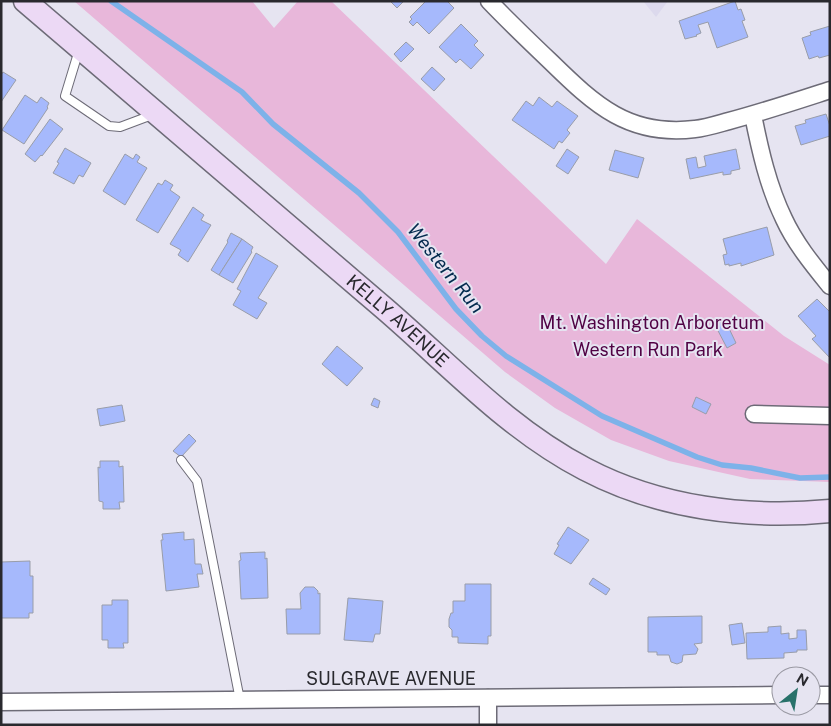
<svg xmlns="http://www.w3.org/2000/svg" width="831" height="726" font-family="'Public Sans',sans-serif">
	<rect width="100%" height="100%" fill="#e6e4f1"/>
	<path fill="#dcd9ed" d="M643,1H668L656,17Z"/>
	<path fill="#e8b7da" d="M74,1H252L274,28L298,1H331L606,264L637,219L784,336L830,365V482L750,479L669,461L611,440L555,408L505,372Z"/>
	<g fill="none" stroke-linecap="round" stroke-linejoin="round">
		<path stroke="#7db2e9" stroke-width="5.5" d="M111,1L242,92L273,124L359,193L398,232L456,309L482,336L506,356L602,416L697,457L722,465L751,468L800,478L830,477"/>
	</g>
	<g fill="#a6b9fc" stroke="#999da9">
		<path d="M390,1H404L397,8Z"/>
		<path d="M426,1H447L454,8L429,34L417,22L413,26L409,22L412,19L410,17Z"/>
		<path d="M735,1L738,10L741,9L745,20L742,21L748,37L717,48L708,22L698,25L701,33L696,35L697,36L685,39L679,21Z"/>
		<path d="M461,24L478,41L474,45L484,55L471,69L460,59L456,63L439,47Z"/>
		<path d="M830,26V55L819,58L818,56L809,59L802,38L811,35L810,32Z"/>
		<path d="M406,42L414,49L401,62L394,54Z"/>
		<path d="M432,67L445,79L434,91L421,79Z"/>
		<path d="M3,72L16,80L1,102V75Z"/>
		<path d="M25,95L37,103L41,97L49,103L47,107L48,108L24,144L2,130Z"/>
		<path d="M539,97L552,107L557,101L578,116L567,130L570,133L562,143L559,141L554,149L512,120L526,101L533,106Z"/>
		<path d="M826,114L830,126V136L801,145L795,126L806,123L805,120Z"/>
		<path d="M50,119L63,129L42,156L41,155L35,162L25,154Z"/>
		<path d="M65,148L91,163L83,177L79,175L74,184L53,173L59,163L57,162Z"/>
		<path d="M567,149L579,157L568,174L556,166Z"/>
		<path d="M736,149L740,169L731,171V174L723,175V172L690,179L686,159L696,157L698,168L706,166L704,156Z"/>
		<path d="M615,150L644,158L638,178L609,170Z"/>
		<path d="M125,154L133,159L136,154L140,157L137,162L147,168L125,205L103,191Z"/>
		<path d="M165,180L173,185L170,190L180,197L158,233L136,220L158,183L162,185Z"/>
		<path d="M193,207L204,215L201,220L211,225L188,262L178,255L181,250L170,244Z"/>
		<path d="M767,227L774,255L741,266V263L729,266V264L725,265L723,255L727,254L723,239Z"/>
		<path d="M231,233L242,239L219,275L211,270L228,242L227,241Z"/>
		<path d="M242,239L253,247L251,251L252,252L233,283L219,275Z"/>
		<path d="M256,253L278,266L258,298L267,303L257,319L233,305L241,291L237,289Z"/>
		<path d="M817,299L830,312V358L812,339L816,336L798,316Z"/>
		<path d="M725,320L736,343L727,348L715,325Z"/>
		<path d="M337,346L363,368L347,386L322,364Z"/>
		<path d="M696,397L711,404L706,414L692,407Z"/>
		<path d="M374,398L380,401L378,408L371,405Z"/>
		<path d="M122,405L125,421L100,426L97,409Z"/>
		<path d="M189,434L196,441L181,457L173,451Z"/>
		<path d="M100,461H119V467L123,466L124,502H119L120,509H103V502L99,501L98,467L100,468Z"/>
		<path d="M568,527L589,540L571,564L554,554L559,545L557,544Z"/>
		<path d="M184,532V540L194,539L195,564H201L203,574H197L199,587L166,591L161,540H163L162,534Z"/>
		<path d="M265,552V559L267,558L268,598L241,599L239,561L241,560L240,553Z"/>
		<path d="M30,561V576H33V613H29V618H1V562Z"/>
		<path d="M593,578L610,589L606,595L589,584Z"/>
		<path d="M465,584H491V636H488V644L458,643V637H452V630L449,627V619L451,613H453V601H465Z"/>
		<path d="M305,587H314L318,591V594L320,593V634H287L286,609H301L300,593Z"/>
		<path d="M348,598L383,601L380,634H375L373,642L344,640Z"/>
		<path d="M112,600H128V643H123L124,648H108V640H102V605H112Z"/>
		<path d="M702,616V643L694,644L698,649L696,654L683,655L682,662L677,664L671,662L669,655H657V652H648V617Z"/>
		<path d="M742,623L745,643L732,645L729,625Z"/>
		<path d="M781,626V634L789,633V639L797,638V630H806L807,650H797V652L784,653V658L747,659L746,633L768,632V627Z"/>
	</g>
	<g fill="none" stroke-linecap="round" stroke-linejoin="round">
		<defs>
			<g id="lane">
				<path d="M79,50L65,96L109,126L120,127L152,115"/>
				<path d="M181,460L197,481L240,700"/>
			</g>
			<g id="street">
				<path d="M489,1C509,22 530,42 551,62C595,105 629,137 695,129C706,128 718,124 729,121C763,112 796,101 830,90"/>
				<path d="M753,115C760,150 768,186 784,219C795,243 813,265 830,286"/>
				<path d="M754,414L830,416"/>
				<path d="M811,695H830"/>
				<path d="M488,698V725"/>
				<path d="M1,702L781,695"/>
			</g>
			<g id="secondary">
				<path id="s1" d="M25,1C145,104 265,207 385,309C450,365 508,429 585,469C659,508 747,519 830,511"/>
			</g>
		</defs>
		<use href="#lane" stroke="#6d6b77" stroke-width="10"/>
		<use href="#street" stroke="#6d6b77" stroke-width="19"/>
		<use href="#secondary" stroke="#6d6b77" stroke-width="25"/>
		<use href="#lane" stroke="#fff" stroke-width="8"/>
		<use href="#street" stroke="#fff" stroke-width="16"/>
		<use href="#secondary" stroke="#ecd9f5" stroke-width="22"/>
	</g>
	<g text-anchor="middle" stroke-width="4" stroke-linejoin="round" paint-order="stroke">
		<g font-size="18" fill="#29292e" stroke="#e6e4f1">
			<text dy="6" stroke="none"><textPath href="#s1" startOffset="491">KELLY AVENUE</textPath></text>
			<text x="391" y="685">SULGRAVE AVENUE</text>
		</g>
		<g font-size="18" fill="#500244" stroke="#e6e4f1">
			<text x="652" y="329">Mt. Washington Arboretum</text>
			<text x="648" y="356">Western Run Park</text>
		</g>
		<g font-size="19" font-style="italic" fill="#032a4e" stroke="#e6e4f1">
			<text transform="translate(446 268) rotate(51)" y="7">Western Run</text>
		</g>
	</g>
	<rect width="831" height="726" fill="none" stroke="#29292e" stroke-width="5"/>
	<g transform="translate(796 691) rotate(30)"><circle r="24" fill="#e6e4f1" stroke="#9a99a3"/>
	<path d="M0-4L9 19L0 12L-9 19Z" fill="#28716a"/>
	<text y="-8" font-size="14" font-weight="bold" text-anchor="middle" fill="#29292e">N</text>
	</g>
</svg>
